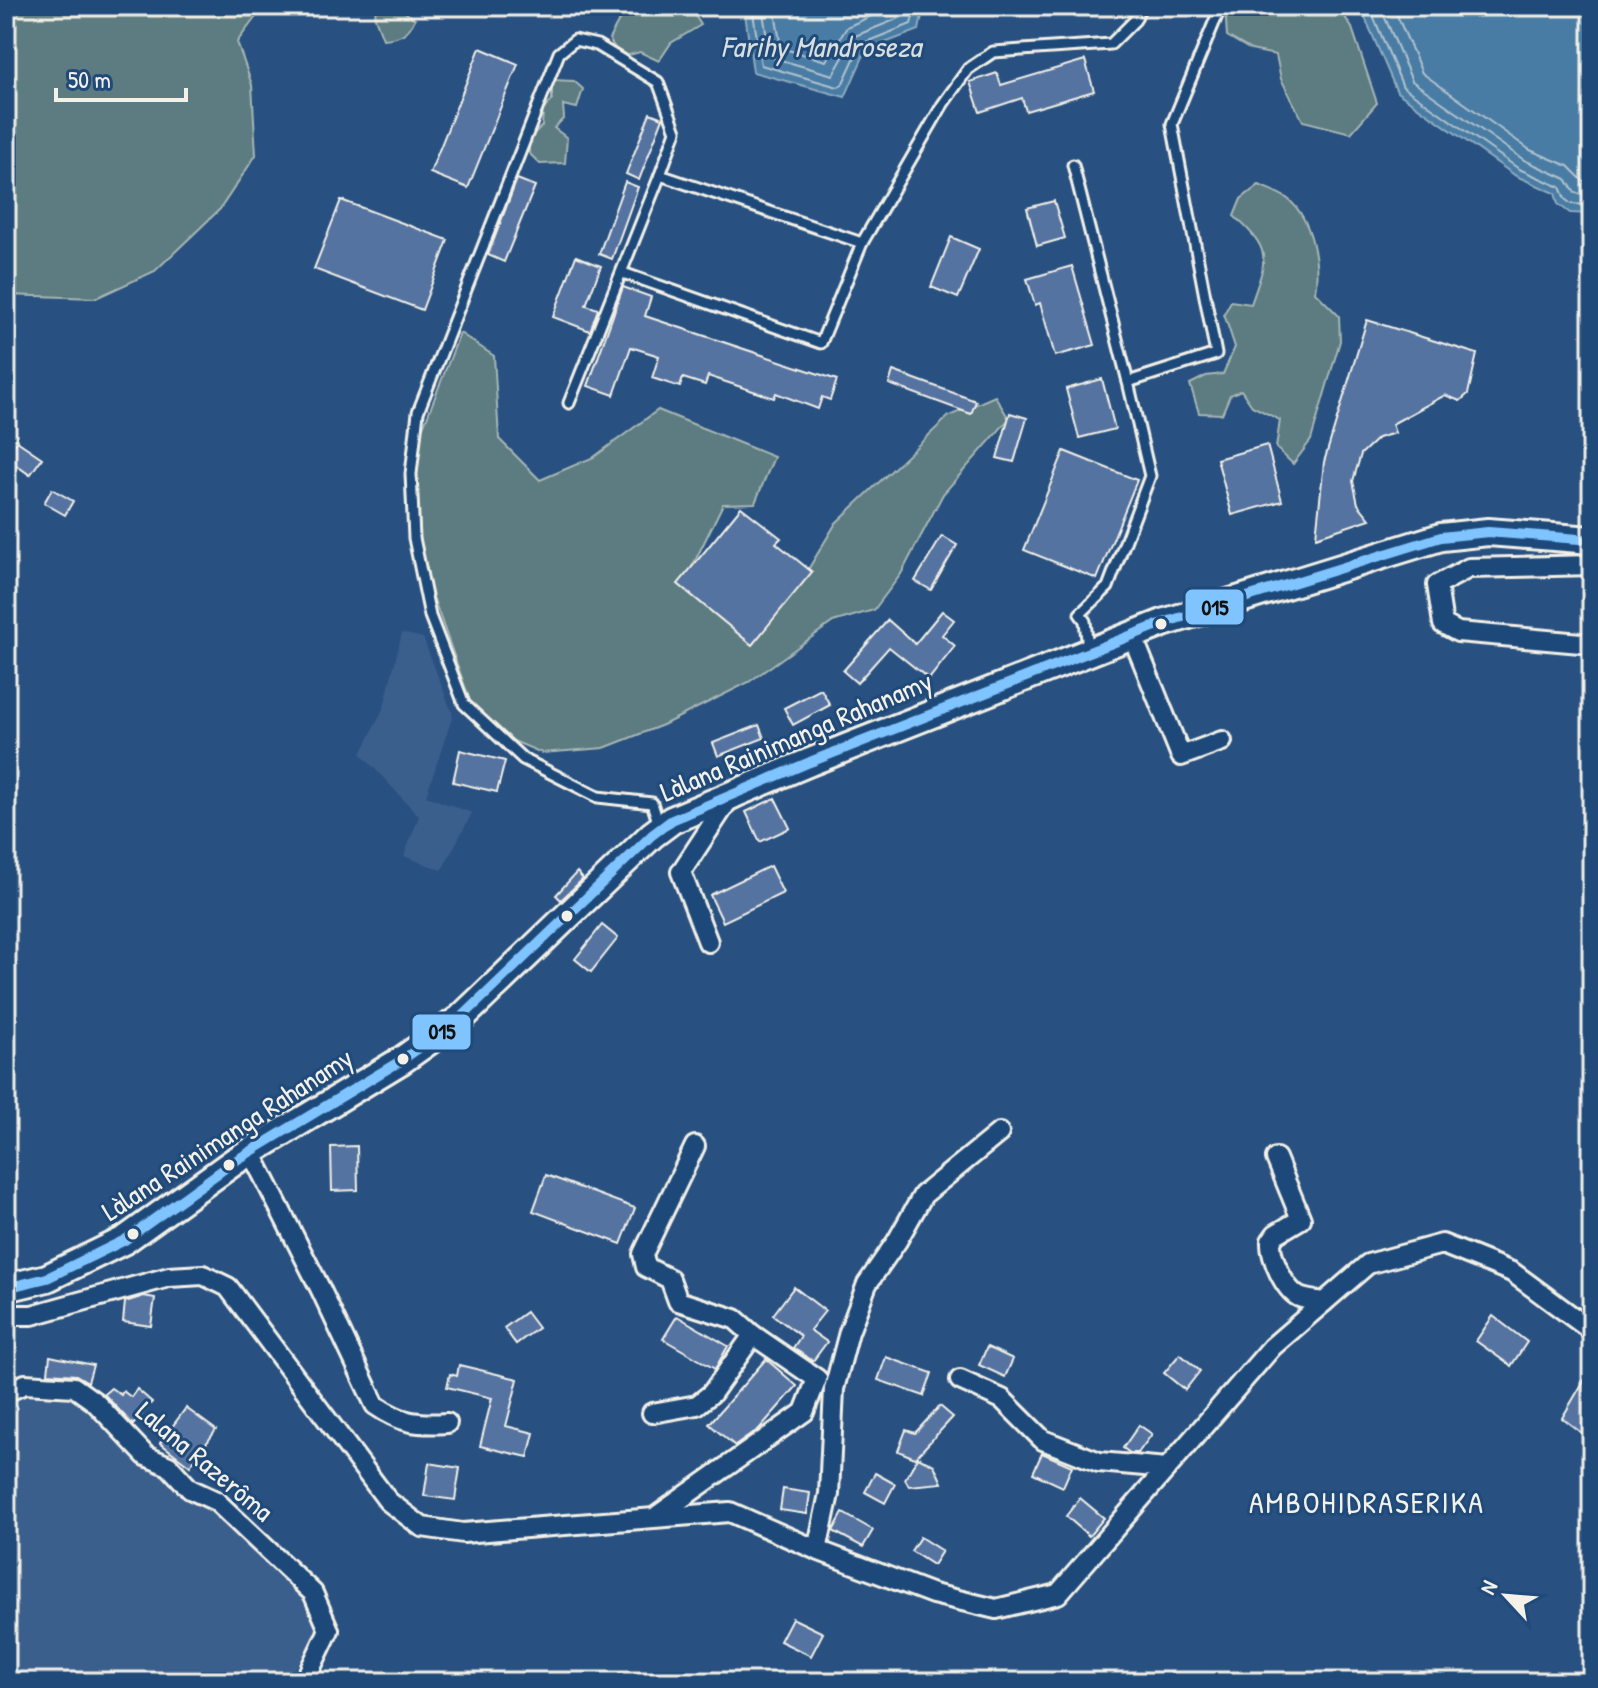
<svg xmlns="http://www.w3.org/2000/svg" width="1598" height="1688" font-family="'Patrick Hand',sans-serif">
	<rect width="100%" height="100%" fill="#285181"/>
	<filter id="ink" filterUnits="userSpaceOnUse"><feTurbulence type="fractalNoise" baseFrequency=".0125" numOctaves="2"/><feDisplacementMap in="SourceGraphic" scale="16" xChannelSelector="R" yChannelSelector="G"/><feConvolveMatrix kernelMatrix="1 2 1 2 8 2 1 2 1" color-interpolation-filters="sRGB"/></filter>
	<g filter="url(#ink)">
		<g fill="#3a5e8d">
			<path d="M402,633L423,638L453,715L426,796L472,813L442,870L404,856L419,816L361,754L384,707Z"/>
			<path d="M74,1387L169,1466L313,1593L318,1633L286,1682H6V1392Z"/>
		</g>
		<g fill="#5c7c81" stroke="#a8b6b4" stroke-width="2">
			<path d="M6,6H264L237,42L252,85L256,155L220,209L155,271L96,298L6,295Z"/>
			<path d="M376,6H402L403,11L415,19C408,34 400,38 383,39L375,18Z"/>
			<path d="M627,6H689L701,25L671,43L659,61L640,52L621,57L609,39Z"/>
			<path d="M1225,6H1338L1352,28L1377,103L1351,133L1303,121L1281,79L1276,55L1251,50L1227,36Z"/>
			<path d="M552,80L574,81L583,89L577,108L563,105L564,118L554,128L567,138L565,163L540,164L529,153V138L542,126L543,111L552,99Z"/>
			<path d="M1259,185C1268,189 1280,193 1288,199C1312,219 1320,263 1315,292L1339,316L1340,341L1311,440L1293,464L1276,448L1280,420L1252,406L1241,390L1230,395L1222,414L1199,413L1190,384L1206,376L1223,374L1235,347L1224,314L1231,301L1251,304C1267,258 1273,251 1234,216L1241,199Z"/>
			<path d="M460,333L494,356L499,439L540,480L594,457L658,410L774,457L755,503L723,504L691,569L800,583L836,523L949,416L995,396L1009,419L943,494L901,574L874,610L833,622L749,682L663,725L604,748L542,753L492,732L473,709L427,580L408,466Z"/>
		</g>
		<g fill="#497ba4" stroke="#8daabf" stroke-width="2">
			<path d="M744,6H924L919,30L866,50L845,97L753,72Z"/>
			<path d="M1360,6H1592V214L1570,213L1558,204L1555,193L1516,176L1397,92Z"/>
		</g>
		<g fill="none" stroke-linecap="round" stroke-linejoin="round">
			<g stroke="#b0c2cd" stroke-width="2">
				<path d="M752,6L761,65L838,87L842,85L861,44L911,24L916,6"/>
				<path d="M762,6L770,57L833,75L855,36L902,17L906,6"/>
				<path d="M774,6L781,48L826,61L847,27L893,6"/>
				<path d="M1369,6L1403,87L1519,169L1560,187L1565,199L1571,204L1592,205"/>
				<path d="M1380,6L1412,81L1524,160L1566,179L1575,193L1592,195"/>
				<path d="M1393,6L1422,73L1530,150L1568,166L1583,181L1592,183"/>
			</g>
		</g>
		<g fill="#5573a1" stroke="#f4f1e8" stroke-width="2">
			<path d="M480,48L518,64L468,188L430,173Z"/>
			<path d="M1085,60L1094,91L1026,111L1022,98L980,112L970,82L997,73L1001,85Z"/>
			<path d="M650,113L663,118L639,180L626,174Z"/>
			<path d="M517,179L535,186L504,262L488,255Z"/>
			<path d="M625,182L638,187L612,259L599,254Z"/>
			<path d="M341,200L448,240L422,310L314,269Z"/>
			<path d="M1054,201L1065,238L1037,246L1027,208Z"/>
			<path d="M951,237L979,249L958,298L931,287Z"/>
			<path d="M576,256L601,266L586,305L598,309L590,331L553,317Z"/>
			<path d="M1072,266L1095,345L1055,356L1040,303L1035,305L1027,279Z"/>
			<path d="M623,287L651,297L645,316L837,380L830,400L822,397L818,409L776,393L774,398L708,376L705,385L683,378L680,387L652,378L659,356L631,347L614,395L588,386Z"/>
			<path d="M1367,320L1477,354L1468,394L1460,401L1445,395L1392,424L1395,433L1378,438L1361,454L1353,481L1358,504L1370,519L1316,537L1324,462Z"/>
			<path d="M893,371L976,401L971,414L889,384Z"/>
			<path d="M1102,379L1115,429L1079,438L1066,389Z"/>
			<path d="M1010,413L1027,418L1014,462L997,458Z"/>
			<path d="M17,441L42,458L30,475L6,458Z"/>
			<path d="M1267,445L1282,501L1232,515L1217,459Z"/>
			<path d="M1064,451L1137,480L1097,579L1024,550Z"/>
			<path d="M52,489L73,501L65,515L44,503Z"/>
			<path d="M741,507L781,538L776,543L812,572L752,645L678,584Z"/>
			<path d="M942,536L957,545L931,590L915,581Z"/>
			<path d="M942,611L954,620L942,635L955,646L929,679L889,647L857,683L843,671L888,620L915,644Z"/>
			<path d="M821,689L830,705L793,725L784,708Z"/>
			<path d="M759,725L764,738L718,756L713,743Z"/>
			<path d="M460,750L505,761L497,792L453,782Z"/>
			<path d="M775,798L790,828L760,842L746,812Z"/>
			<path d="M770,866L783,893L723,922L710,895Z"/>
			<path d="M577,872L583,879L561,900L556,895Z"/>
			<path d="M602,925L618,938L591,972L575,959Z"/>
			<path d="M357,1146L358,1190L332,1191L331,1147Z"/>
			<path d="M546,1175L635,1208L621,1244L533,1211Z"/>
			<path d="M794,1287L825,1311L810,1330L827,1342L813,1361L793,1348L801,1336L773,1315Z"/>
			<path d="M144,1296L155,1298L151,1326L123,1322L125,1302Z"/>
			<path d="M526,1312L538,1328L516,1344L504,1328Z"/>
			<path d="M677,1316L728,1346L715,1369L663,1339Z"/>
			<path d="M1493,1316L1527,1342L1511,1366L1476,1341Z"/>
			<path d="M987,1347L1013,1359L1005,1377L979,1365Z"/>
			<path d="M1180,1354L1200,1371L1185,1390L1164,1373Z"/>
			<path d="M50,1356L93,1365L88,1382L76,1375L48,1373Z"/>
			<path d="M886,1357L932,1373L924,1396L878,1380Z"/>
			<path d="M766,1359L797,1386L759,1429L735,1446L709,1424Z"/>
			<path d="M459,1365L518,1379L506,1426L534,1433L528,1457L480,1446L492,1398L447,1387L450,1374L457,1376Z"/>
			<path d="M1592,1367V1441L1562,1418Z"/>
			<path d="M111,1388L121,1395L123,1391L131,1397L137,1389L152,1402L133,1425L104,1394Z"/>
			<path d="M940,1406L953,1417L915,1458L898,1451L906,1430L915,1433Z"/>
			<path d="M186,1408L216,1430L190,1466L160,1443Z"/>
			<path d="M1139,1425L1152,1434L1138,1453H1130L1123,1448Z"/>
			<path d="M1042,1453L1072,1466L1063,1487L1033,1473Z"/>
			<path d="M918,1457L934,1465L942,1483L909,1486L905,1479Z"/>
			<path d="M429,1463L460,1468L455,1500L424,1496Z"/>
			<path d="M875,1473L895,1484L885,1503L865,1492Z"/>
			<path d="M783,1489L810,1493L807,1514L780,1510Z"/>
			<path d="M1080,1498L1104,1518L1089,1536L1066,1516Z"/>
			<path d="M843,1513L873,1530L863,1547L833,1531Z"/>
			<path d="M920,1537L942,1551L933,1565L911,1551Z"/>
			<path d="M792,1618L823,1633L811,1656L780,1641Z"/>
		</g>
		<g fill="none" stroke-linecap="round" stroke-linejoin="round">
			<defs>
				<g id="service">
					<path d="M1073,165L1128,382"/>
					<path d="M623,273L821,343L862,243"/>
					<path d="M569,403L660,175"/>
					<path d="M1088,649L1085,621L1080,614L1108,587L1150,476L1128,382L1216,354L1172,124L1221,6"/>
					<path d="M659,825L652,803L598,797L523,759L464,704L430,616L414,538L411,474L418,412L559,53L575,40L597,45L658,82L676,131L660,175L862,243L943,104L968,69L993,52L1111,44L1135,20L1141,6"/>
				</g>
				<g id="minor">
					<path d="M1592,565L1469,568L1437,585L1443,624L1458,632L1592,644"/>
					<path d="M1132,635L1181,756L1222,741"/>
					<path d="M708,942L681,872L727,802L735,798"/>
					<path d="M695,1146L643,1254L646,1267L670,1279L678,1301L735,1319L753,1335"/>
					<path d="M251,1152L320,1288L375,1405C401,1423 416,1425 447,1423"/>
					<path d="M1276,1158L1301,1219L1276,1234L1271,1241C1270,1257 1284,1289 1299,1297C1306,1300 1316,1301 1324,1302"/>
					<path d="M6,1315H32L169,1277L203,1275L228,1287L388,1501L422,1527L463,1533L730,1512L817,1550L933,1594L996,1609L1058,1594L1272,1347L1368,1264L1442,1244L1512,1272L1592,1331"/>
					<path d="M960,1380L1002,1399L1043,1440L1099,1462L1167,1468"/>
					<path d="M6,1392L25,1384L74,1387L95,1402L146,1456L169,1466L190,1489L216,1501L313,1593L329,1630L304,1682"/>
					<path d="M652,1413L697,1405L712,1393L753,1335L817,1379L804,1412L658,1515"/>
					<path d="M817,1550L829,1494L834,1389L849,1332L867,1284L897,1241L923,1195L999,1133"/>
				</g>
				<path id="secondary" d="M6,1288L47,1278L125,1240L235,1161L402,1060L461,1018L652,835L672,820L810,762L1163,623L1441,537L1488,532L1592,540"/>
			</defs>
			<use href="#service" stroke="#f4f1e8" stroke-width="15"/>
			<use href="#minor" stroke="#f4f1e8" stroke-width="24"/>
			<use href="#secondary" stroke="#f4f1e8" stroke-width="32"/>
			<use href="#service" stroke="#1f4a7a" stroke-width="9"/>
			<use href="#minor" stroke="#1f4a7a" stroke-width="18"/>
			<use href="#secondary" stroke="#1f4a7a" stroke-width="26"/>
			<defs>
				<path id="bus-1" d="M6,1288L47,1278L125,1240L235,1161L402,1060L461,1018L652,835L672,820L810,762L1163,623L1441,537L1488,532L1592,540"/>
			</defs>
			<use href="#bus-1" stroke="#1f4a7a" stroke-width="16"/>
			<use href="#bus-1" stroke="#80c4ff" stroke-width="10"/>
		</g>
	</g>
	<g fill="#f4f1e8" stroke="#1f4a7a" stroke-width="3">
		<circle cx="1161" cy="624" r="7"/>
		<circle cx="567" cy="916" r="7"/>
		<circle cx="403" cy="1059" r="7"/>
		<circle cx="229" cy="1165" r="7"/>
		<circle cx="133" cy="1234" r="7"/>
	</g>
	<g text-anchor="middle" stroke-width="6" stroke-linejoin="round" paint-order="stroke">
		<g font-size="28" fill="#f4f1e8" stroke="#1f4a7a">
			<text transform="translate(796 736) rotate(-23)" y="10">Làlana Rainimanga Rahanamy</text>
			<text transform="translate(227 1134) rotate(-33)" y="10">Làlana Rainimanga Rahanamy</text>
			<text transform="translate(205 1461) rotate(40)" y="10">Lalana Razerôma</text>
		</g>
		<g font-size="30" font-style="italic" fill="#dadfde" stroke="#1f4a7a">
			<text x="821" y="57">Farihy Mandroseza</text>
		</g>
		<g font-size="30" letter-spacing="2" fill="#f4f1e8" stroke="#1f4a7a">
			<text x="1367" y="1513">AMBOHIDRASERIKA</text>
		</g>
	</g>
	<g stroke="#1f4a7a" stroke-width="3">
		<rect x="1184" y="588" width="61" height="38" rx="8" fill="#80c4ff"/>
		<rect x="411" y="1013" width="61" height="38" rx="8" fill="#80c4ff"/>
	</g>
	<g font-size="22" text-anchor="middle" font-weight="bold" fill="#111">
		<text x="1215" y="615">015</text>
		<text x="442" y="1039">015</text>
	</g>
	<rect width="1598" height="1688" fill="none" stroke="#1f4a7a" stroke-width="32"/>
	<rect x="16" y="16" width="1566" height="1656" fill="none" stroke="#f4f1e8" stroke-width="3" filter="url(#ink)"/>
	<g transform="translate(1506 1596) rotate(296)" stroke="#1f4a7a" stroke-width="6" paint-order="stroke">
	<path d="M0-6L14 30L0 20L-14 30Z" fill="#f4f1e8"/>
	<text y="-12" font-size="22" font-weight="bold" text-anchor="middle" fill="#f4f1e8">N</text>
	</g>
	<path d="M56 88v12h130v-12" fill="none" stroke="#f4f1e8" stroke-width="4"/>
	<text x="68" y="88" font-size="24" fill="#f4f1e8" stroke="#1f4a7a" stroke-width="6" paint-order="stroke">50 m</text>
</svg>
